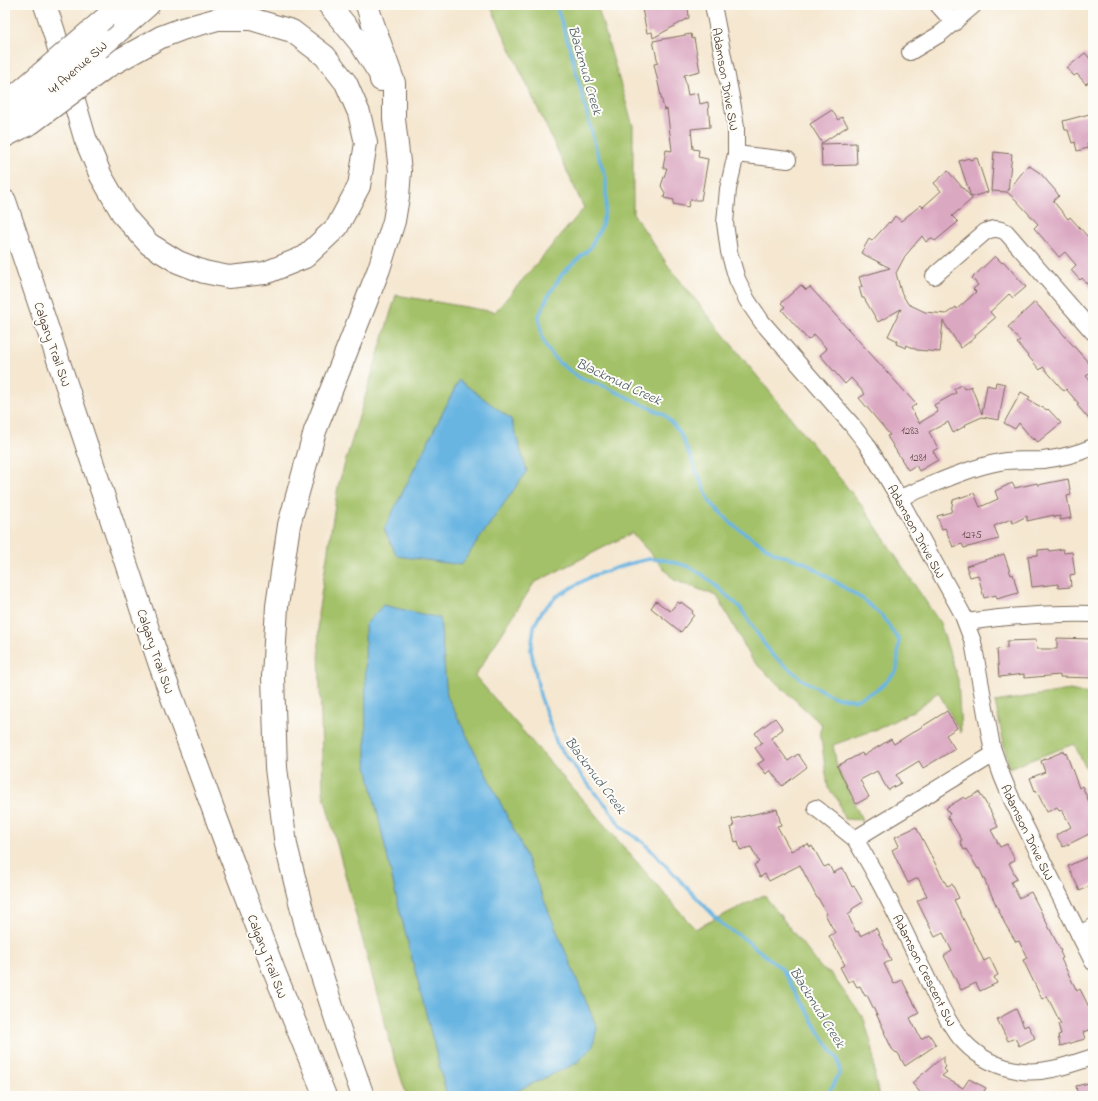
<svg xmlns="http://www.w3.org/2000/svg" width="1098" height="1101" font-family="'Indie Flower',sans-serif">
	<rect width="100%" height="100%" fill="#fdfcf7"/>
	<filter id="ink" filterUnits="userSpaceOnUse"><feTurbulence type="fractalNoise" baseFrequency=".025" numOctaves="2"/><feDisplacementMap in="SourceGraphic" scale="8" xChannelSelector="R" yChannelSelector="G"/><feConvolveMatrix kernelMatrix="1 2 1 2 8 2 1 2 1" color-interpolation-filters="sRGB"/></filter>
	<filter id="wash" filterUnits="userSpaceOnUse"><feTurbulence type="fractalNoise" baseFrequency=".012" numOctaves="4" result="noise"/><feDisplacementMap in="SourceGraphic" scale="16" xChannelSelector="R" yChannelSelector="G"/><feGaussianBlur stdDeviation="0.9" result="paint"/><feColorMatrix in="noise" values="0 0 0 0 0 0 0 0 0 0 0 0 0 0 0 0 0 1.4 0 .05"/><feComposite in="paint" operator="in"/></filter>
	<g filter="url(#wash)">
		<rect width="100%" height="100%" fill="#f5e7d0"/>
		<g fill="#a3c168" stroke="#6f7643">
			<path d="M490,5H597L633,126V213L669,267L863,507L940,623L958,680L961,733L938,692L917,709L880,728L833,745L837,767L862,820L844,819L838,800L828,788L820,731L822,725L753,661L717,596L674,580L632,533L534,583L475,676L695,929L764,895L822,969L831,974L864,1019L873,1050L875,1078L879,1096H407L394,1057L323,792L318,614L338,486L396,295L495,312L584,208Z"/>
			<path d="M1070,690L1093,695V776L1086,768L1074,744L1009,768L995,702Z"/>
		</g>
		<g fill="#69b5e2" stroke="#527080">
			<path d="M459,380L511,419L527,471L461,565L397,556L384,529Z"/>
			<path d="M383,605L440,618L447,696L520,842L597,1028L593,1046L577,1063L506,1096H447L397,900L366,762L365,625Z"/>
		</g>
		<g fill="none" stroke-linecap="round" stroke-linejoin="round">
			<path stroke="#69b5e2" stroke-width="3.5" d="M556,5L571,52L596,149L606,178V207L601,227L590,248L562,274L548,296L539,316L542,337L546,347L558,362L580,378L604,386L665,415L680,433L710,502L733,525L775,553L804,562L864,600L882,616L899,640L897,670L880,688L856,700L834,697L803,680L771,654L739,606L703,575L687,566L665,560L649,559L628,564L592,576L557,596L542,611L534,626L531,650L540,695L557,744L595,793L607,806L622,828L644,843L725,927L742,937L781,968L823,1038L838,1060L840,1072L827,1096"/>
		</g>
		<g id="blocks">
			<g fill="#dba8c2">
				<path d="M658,5L688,6L689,18L653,38L652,32L647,33L642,9Z"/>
				<path d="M691,34L692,39L694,38L700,71L684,75L688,95L698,93L700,104L708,102L710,127L691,129L693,149L699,150L698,157L708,159L701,200H690L688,207L673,204L674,200L664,198L665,193L661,186L667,168H663L666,150L672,151L667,109L664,110L654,64L658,63L653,41Z"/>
				<path d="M1085,53L1093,62V78L1086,84L1077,74L1074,76L1067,68Z"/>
				<path d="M832,110L838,120L842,117L848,126L822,143L810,124Z"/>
				<path d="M1093,113V143L1087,144L1088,148L1077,151L1075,142L1072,143L1068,130H1065L1063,121Z"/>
				<path d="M856,143L857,165L822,166L821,144Z"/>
				<path d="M994,152L1012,154L1008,191L1028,165L1040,173L1055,190L1059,196L1053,201L1068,219L1070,217L1088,237L1093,232V291L1082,278L1080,280L1071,270L1076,265L1065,252L1059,257L1034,228L1038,224L1016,200L1007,192L991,191Z"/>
				<path d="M969,158L970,160L977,158L988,192L971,197L972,199L952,216L958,222L935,241L931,238L926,242L922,236L905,256L896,273L901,292L908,304L925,312L946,314L956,307L957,309L976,292L973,289L978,285L972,278L995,256L1002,263L1004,262L1026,287L1013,298L1009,294L990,312L995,318L975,335L976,337L961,348L943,321L940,352L917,350L907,345L906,348L896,344L898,341L888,336L901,309L878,322L864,298H862L859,287H862L859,277L890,268L861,253L869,239L872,241L889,222L890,223L895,216L901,221L921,205L923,207L941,191L934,183L948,171L971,197L959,161Z"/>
				<path d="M801,285L806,290L810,287L916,404L911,408L919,423L938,412L934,405L956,393L954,389L962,385L964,389L971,386L982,414L987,385L995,387L996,382L1005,384L999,420L982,417L964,425L965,426L953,433L948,422L929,432L938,448L933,451L938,460L919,471L916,465L908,470L887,436L890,435L859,398L865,394L851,378L845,384L820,355L827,349L814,335L808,340L782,310L785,307L781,303Z"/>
				<path d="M1035,302L1093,368V371L1086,376L1093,384V424L1077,405L1079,404L1066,389L1064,391L1043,367L1040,370L1017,343L1020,341L1008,327Z"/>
				<path d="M1021,392L1030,397L1028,400L1047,410L1048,409L1061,423L1038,442L1034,438L1033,440L1019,423L1015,429L1004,423Z"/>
				<path d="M1068,479L1071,495L1067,496L1071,518L1060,520V516L1054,517V515L1027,521V516L1013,523L1011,519L994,526L999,539L964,548L962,544L953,547L945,528L942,529L937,516L951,512L953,500L974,493L980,507L998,499L995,491L1012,483L1015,488L1037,483L1038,485Z"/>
				<path d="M1049,549L1050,551L1063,549L1064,553L1072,552L1075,574L1070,575L1071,587L1058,588V584L1032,587L1028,556L1038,555V550Z"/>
				<path d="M1004,554L1011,575L1013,574L1018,593L997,599L996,595L984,598L978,575L970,577L966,566Z"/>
				<path d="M656,601L670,611L678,602L680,604L681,602L693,611L692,613L694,615L681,632L651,608Z"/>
				<path d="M1057,638L1091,639V651H1093V678L1060,677V675L1024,678V674L999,677L997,649L1007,648V641L1036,640L1037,649H1057Z"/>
				<path d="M947,711L957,728L946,735L955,749L923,768L919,761L896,775L901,783L888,790L877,771L860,780L869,797L856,804L837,766L862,753L863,756L891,739L894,744Z"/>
				<path d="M775,718L783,729L771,738L788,761L798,754L807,767L782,786L770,770L766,774L758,764L764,760L755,748L762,743L755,733Z"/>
				<path d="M1064,751L1065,754L1066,753L1079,788L1082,786L1093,811V832L1063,847L1056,835L1071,827L1062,810L1059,811L1057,807L1047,812L1036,790L1035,791L1030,778L1045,772L1041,761Z"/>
				<path d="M979,792L990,810L998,827L991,830L1000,847L1007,844L1015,860L1009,863L1017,879L1011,882L1019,898L1031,892L1061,951L1060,952L1063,958L1061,959L1077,991L1080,989L1091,1011L1093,1018V1029L1083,1032L1085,1039L1060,1046L1058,1035L1061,1034L1058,1024H1061L1047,996L1042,999L1023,960L1027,958L1019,941L1016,942L1005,924L979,868L978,869L966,849L964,850L960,841L962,840L947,816L950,814L946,808L964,797L966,799Z"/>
				<path d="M777,809L781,825L777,826L791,851L803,845L804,846L808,844L810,847L812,846L814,850V849L824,867L829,865L833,873L843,868L852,887L854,886L863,902L852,909V912L848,915L856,932L858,931L860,936L876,928L891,960L884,964L894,984L902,980L919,1013L910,1018L921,1039L929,1034L936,1045L905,1066L898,1053L895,1052L892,1049L884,1032H885L867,995L865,996L860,986L857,987L853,980L848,982L840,967L845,965L829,936L835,933L825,914H827L818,898H817L800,865L769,881L765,874L760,877L754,865L759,862L751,847L740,850L738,841L735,842L731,827H734L732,819Z"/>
				<path d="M916,827L947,886L952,884L959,898L954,900L984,961L990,958L998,975L994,977L997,983L980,991L976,983L961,990L944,956L952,951L943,933L935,937L917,901L927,896L918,878L908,883L892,850L899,846L895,837Z"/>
				<path d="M1090,856L1093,862V884L1080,891L1068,866Z"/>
				<path d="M1016,1009L1024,1027L1028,1025L1035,1038L1019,1046L1015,1038L1008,1041L997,1019Z"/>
				<path d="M944,1056V1064L946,1067L944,1069L947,1072L942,1076L963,1088L969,1079L986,1088L981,1096H923L912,1083Z"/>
				<path d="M1093,1082V1096H1078L1076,1086Z"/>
			</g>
		</g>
	</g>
	<g filter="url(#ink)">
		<use href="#blocks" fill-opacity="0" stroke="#7c6c5c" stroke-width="1"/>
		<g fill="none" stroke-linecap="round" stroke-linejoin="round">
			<defs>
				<g id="minor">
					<path d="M713,5L733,107L736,127V154L728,189L725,223L729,252L737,279L747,300L762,322L852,425L866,443L899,498L962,613L973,642L992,747L1002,776L1012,800L1093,962"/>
					<path d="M938,5L954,23"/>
					<path d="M910,52L940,34L974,5"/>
					<path d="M736,154L788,160"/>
					<path d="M934,276L985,232C993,228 998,228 1006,232L1093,332"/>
					<path d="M899,498C930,486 967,468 1000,462C1014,459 1028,461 1043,460C1060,458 1077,454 1093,447"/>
					<path d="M966,622C1008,616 1050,613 1093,614"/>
					<path d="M994,754L855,839C880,880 901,924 922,968C935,993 945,1021 964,1042C979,1058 1000,1068 1022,1071C1046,1074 1071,1064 1093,1057"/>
					<path d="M816,808L855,839"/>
					<path d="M1079,934L1093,927"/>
				</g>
				<g id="major">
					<path d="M106,17L119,5"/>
					<path d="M108,41L149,5"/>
				</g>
				<g id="highway">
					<path d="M45,5L54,32L85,138L101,176L124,216L149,244L178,262L204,272L229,277L265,273L305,257L337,227L359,186L366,143L359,113L346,83L325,56L292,31L251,19H218L182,29L161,37L105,68"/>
					<path d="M329,5L361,44L380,74L381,80"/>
					<path d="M5,201L160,665L226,844L274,971L325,1096"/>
					<path d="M363,1096L336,1019L307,930L286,845L276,768L273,677L277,606L289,525L315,431L379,269L394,221L398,197L400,171L394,119V83L371,18L367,5"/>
				</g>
			</defs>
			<use href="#minor" stroke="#7c6c5c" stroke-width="18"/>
			<use href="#major" stroke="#7c6c5c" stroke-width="23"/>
			<use href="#highway" stroke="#7c6c5c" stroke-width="24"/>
			<use href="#minor" stroke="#fff" stroke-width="16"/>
			<use href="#major" stroke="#fff" stroke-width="21"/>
			<use href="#highway" stroke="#fff" stroke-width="22"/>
			<defs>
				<g id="major-bridge">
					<path d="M5,104L106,17"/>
					<path d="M5,129L108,41"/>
				</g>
				<path id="highway-bridge" d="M5,136L31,123L105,68"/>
			</defs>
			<use href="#major-bridge" stroke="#7c6c5c" stroke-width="23" stroke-linecap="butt"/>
			<use href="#highway-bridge" stroke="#7c6c5c" stroke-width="24" stroke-linecap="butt"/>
			<use href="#major-bridge" stroke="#fff" stroke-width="21"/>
			<use href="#highway-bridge" stroke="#fff" stroke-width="22"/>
		</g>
	</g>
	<g text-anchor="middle" stroke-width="4" stroke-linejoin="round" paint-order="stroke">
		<g font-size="11" fill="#634a47">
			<text x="910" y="434">1283</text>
			<text x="918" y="461">1281</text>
			<text x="972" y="538">1275</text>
		</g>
		<g font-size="13" fill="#3b2a1e" stroke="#fdfcf7">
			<text transform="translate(77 67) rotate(-41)" y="5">41 Avenue SW</text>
			<text transform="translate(726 79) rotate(80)" y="5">Adamson Drive SW</text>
			<text transform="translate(53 344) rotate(71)" y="5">Calgary Trail SW</text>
			<text transform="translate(917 531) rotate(61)" y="5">Adamson Drive SW</text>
			<text transform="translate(156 651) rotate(71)" y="5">Calgary Trail SW</text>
			<text transform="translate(1028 832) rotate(64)" y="5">Adamson Drive SW</text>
			<text transform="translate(268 956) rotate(69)" y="5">Calgary Trail SW</text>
			<text transform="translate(925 970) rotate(63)" y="5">Adamson Crescent SW</text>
		</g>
		<g font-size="14" font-style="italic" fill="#4b5b63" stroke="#fdfcf7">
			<text transform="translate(586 70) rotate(74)" y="5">Blackmud Creek</text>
			<text transform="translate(619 381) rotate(25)" y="5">Blackmud Creek</text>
			<text transform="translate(596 775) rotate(53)" y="5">Blackmud Creek</text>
			<text transform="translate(818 1007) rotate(58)" y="5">Blackmud Creek</text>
		</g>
	</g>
	<rect width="1098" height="1101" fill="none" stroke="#fdfcf7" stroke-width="20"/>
</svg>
